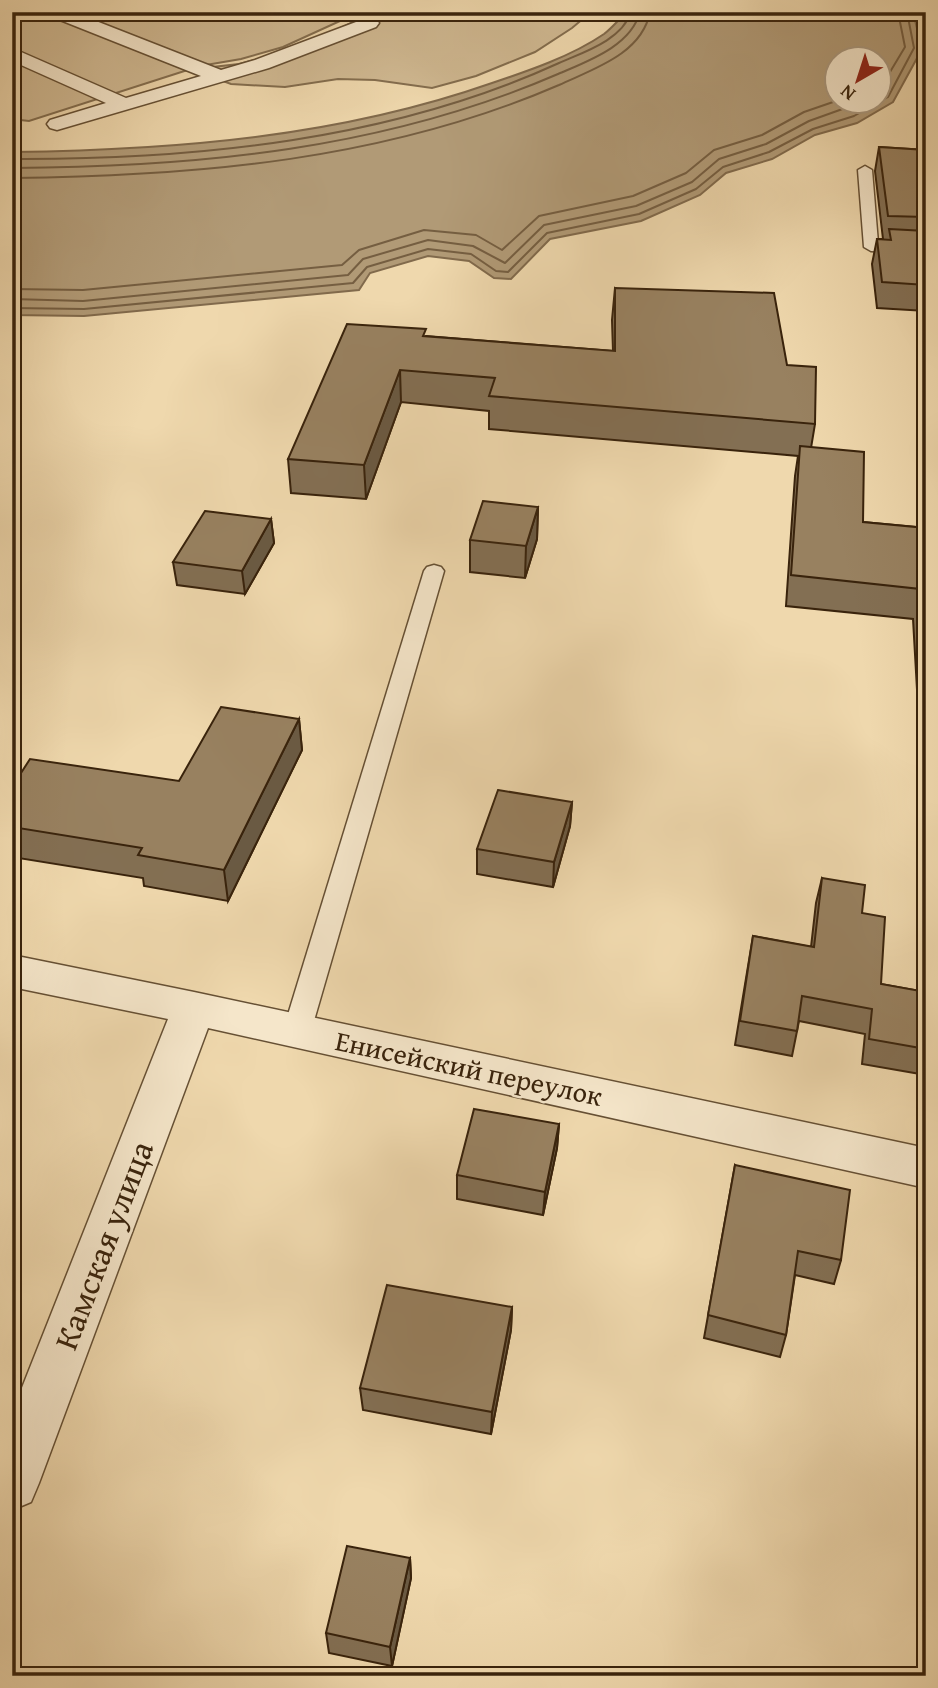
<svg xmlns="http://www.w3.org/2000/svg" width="938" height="1688" font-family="'Gentium Book Plus',serif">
	<rect width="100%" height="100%" fill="#efd8ad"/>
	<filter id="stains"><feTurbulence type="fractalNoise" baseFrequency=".00286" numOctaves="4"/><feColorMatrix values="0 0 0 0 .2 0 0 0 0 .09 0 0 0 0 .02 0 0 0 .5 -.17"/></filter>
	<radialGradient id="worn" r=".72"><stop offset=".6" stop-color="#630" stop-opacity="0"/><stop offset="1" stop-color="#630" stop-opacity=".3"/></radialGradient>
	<g fill="#d0b992" stroke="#846e4f" stroke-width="2">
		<path d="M12,12H346L351,16L283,47L241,59L200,66L29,121L12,119Z"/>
		<path d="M361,12H591L572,28L535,52L476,76L432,88L375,80L338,79L285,87L231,84L204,74V68L239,64L293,50L362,18Z"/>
	</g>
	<path fill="#b19a76" stroke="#816a4c" stroke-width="2" fill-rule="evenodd" d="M627,12H913L922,49L893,102L857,123L815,135L772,159L726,173L700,195L641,221L550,239L511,279L494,278L469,261L428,256L370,273L359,290L84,316L12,315V152C175,150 338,137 492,83C528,71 572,56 604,34C612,28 619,19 627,12ZM836,60H878V102H836Z"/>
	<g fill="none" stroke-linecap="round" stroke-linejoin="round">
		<g stroke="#755e41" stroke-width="2">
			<path d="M878,92L905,47L898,12"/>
			<path d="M12,159C196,160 391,140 559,63C584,52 622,40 631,12"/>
			<path d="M12,168C199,167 385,149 558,74C588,61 631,46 640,12"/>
			<path d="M12,178C198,176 386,160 559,85C593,69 642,54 650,12"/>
			<path d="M12,289L83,290L342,265L359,250L424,230L476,235L502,250L539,216L633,196L686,173L714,150L762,135L804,112L836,101"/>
			<path d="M12,299L83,301L348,275L363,259L428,240L473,246L505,263L544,225L636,206L692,182L719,159L766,144L809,121L862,102"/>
			<path d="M12,308L84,309L353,283L367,267L428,249L471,254L496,271L508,272L547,233L639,214L696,189L723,167L769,152L813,129L854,116L888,97L914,48L907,12"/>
		</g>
		<defs>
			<g id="lane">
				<path d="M865,166L872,170L878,243L926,245V254L871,251L864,247L858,170Z"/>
				<path d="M434,565L441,567L444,571L311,1031L307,1039L297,1042L287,1039L283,1031L424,571L427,567Z"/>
			</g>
			<g id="street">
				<path d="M47,12H73L221,70L255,60L364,19H376L379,23L376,27L269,68L57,130L50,128L47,124L50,120L106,103L12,61V48L126,98L201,76L50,16Z"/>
				<path d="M12,955L194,992L926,1148V1188L208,1028L39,1483L31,1502L12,1510V1413L168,1019L12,987Z"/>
			</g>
		</defs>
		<use href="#lane" stroke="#665034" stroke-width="3"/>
		<use href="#street" stroke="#665034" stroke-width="3"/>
		<use href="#lane" fill="#f5e6ca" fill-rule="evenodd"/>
		<use href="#street" fill="#f5e6ca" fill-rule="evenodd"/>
	</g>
	<g fill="#836f53" stroke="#39230c" stroke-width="2">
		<path d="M879,147L926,150V311L877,308L872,264L877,239H883L875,171Z"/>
		<path d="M615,288L787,365L815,424L811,448L863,522L926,528V778H922L913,619L786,606L795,476L798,456L489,429V411L401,402L366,499L291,493L288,459L426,336L613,351L612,320Z"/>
		<path d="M538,507L537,539L525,578L470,572V540Z"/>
		<path d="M271,519L274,543L245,594L177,585L173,562Z"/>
		<path d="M299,719L302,750L228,901L144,886L143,878L12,857V787L179,781Z"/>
		<path d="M572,802L570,826L553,887L477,874V849Z"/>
		<path d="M822,878L862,913L881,984L926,992V1075L862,1064L865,1034L799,1021L792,1056L735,1045L753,936L811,947L816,903Z"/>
		<path d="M559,1124L557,1148L543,1215L457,1199V1175Z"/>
		<path d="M735,1165L841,1260L834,1284L795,1275L786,1335L780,1357L704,1338Z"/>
		<path d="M512,1307L511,1330L491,1434L363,1410L360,1388Z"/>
		<path d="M410,1558L411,1578L392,1666L329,1653L326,1633Z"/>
	</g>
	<g fill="#6a5a43" stroke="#39230c" stroke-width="2">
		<path d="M400,370L401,402L366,499L364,465Z"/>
		<path d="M538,507L537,539L525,578L526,546Z"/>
		<path d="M271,519L274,543L245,594L242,571Z"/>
		<path d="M299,719L302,750L228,901L224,870Z"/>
		<path d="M572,802L570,826L553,887L554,862Z"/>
		<path d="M559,1124L557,1148L543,1215L545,1192Z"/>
		<path d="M512,1307L511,1330L491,1434L492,1412Z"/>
		<path d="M410,1558L411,1578L392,1666L390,1647Z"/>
	</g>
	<g fill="#988160" stroke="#39230c" stroke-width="2">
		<path d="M879,147L926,150V217L888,216Z"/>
		<path d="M889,229L926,231V285L882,282L877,239L891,240Z"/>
		<path d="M615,288L774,293L787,365L816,367L815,424L489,396L495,378L400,370L364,465L288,459L347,324L426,329L423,336L615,351Z"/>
		<path d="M800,446L864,452L863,522L926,528V670L920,589L791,575Z"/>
		<path d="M483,501L538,507L526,546L470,540Z"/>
		<path d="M205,511L271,519L242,571L173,562Z"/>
		<path d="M221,707L299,719L224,870L138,855L142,848L12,827V787L30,759L179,781Z"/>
		<path d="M498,790L572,802L554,862L477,849Z"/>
		<path d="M822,878L865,885L862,913L885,917L881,984L926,992V1049L869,1039L872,1009L802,996L797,1031L740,1021L753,936L814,947Z"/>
		<path d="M474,1109L559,1124L545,1192L457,1175Z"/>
		<path d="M735,1165L850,1190L841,1260L798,1251L786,1335L708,1315Z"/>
		<path d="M387,1285L512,1307L492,1412L360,1388Z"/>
		<path d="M347,1546L410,1558L390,1647L326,1633Z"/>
	</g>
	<g text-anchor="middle" stroke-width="5" stroke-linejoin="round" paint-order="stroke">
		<g font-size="28" fill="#39230c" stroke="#f5e6ca">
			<text transform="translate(469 1068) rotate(12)" y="10">Енисейский переулок</text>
		</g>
		<g font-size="33" fill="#39230c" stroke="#f5e6ca">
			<text transform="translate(103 1245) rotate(-69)" y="12">Камская улица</text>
		</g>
	</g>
	<rect width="938" height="1688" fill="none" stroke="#efd8ad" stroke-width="42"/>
	<rect x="14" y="14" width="910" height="1660" fill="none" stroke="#39230c" stroke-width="3.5"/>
	<rect x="21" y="21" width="896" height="1646" fill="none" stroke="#39230c" stroke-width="2"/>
	<g transform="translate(858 80) rotate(219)"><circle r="33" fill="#f5e6ca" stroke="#aa987e" stroke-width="2"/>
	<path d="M0-5L12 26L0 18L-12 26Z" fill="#8f2418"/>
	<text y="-10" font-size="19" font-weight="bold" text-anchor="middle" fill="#39230c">N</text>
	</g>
	<rect width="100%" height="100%" filter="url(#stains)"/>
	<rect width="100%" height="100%" fill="url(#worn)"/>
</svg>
